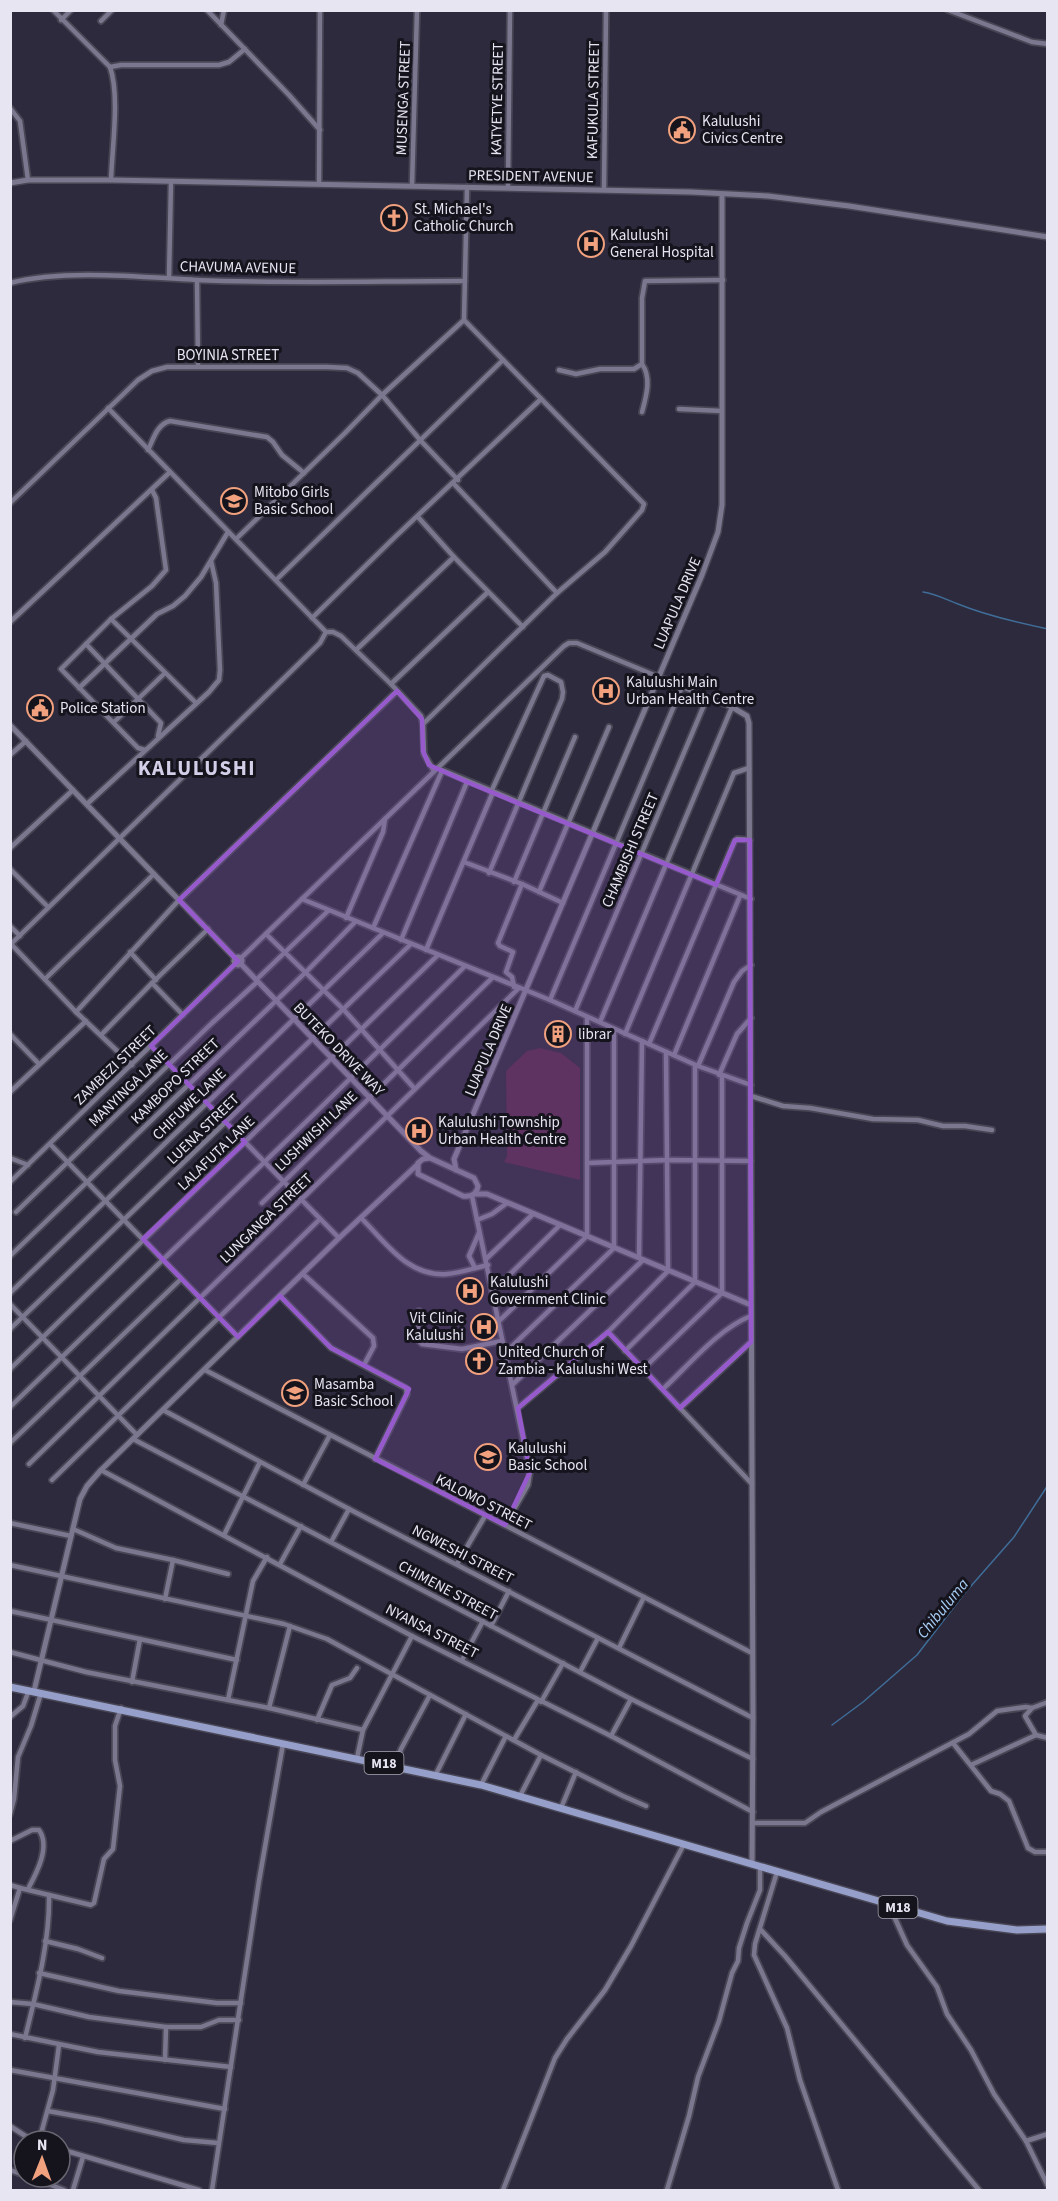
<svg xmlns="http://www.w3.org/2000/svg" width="1058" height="2201" font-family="'Source Sans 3',sans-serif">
	<rect width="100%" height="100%" fill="#2d2a3d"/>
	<path fill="#502946" d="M540,1048L561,1053L580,1068V1180L504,1162L507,1156L506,1071L527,1051Z"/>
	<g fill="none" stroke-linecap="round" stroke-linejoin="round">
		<g stroke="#3f6d98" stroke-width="1.5">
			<path d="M923,592C936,594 945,599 958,604C985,615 1019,623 1048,629"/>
			<path d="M832,1725L863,1702L917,1655L964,1594L1014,1537L1048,1485"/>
		</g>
		<defs>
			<g id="minor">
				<path d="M53,10L110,67C120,95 112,149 111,180"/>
				<path d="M207,10L289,95L320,130"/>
				<path d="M948,10L1032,42L1048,44"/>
				<path d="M61,20L71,10"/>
				<path d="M101,21L112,10"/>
				<path d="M221,25L224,10"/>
				<path d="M110,67L121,65H219L229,62L245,49"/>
				<path d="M10,108L20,121L28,180"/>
				<path d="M319,184L320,10"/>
				<path d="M412,186L417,10"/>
				<path d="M508,187L510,10"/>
				<path d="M604,189L606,10"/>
				<path d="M169,278L171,182"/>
				<path d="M197,280L198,366"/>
				<path d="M10,283C65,269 140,277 196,280C286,284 376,281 465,281"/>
				<path d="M464,320L644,504L642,510L605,552L557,593"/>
				<path d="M642,364C652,378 646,397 642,412"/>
				<path d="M559,370L576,374L600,369H634L642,364V298L645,281L723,280"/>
				<path d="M108,408L326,632H333L341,636L391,684L421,716L423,724L424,754L434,771"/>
				<path d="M679,409L722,411"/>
				<path d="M148,450C153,440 157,424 170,421L267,437L273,442L282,455L304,473"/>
				<path d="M10,503L138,380L152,371L167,367H327L347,368L358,373L382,395L421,441L458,480"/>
				<path d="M418,517L454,557L523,627"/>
				<path d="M236,539L345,433L382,395L464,320L467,187"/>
				<path d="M276,580L503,360"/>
				<path d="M312,618L395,537L541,399"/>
				<path d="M111,619L196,703"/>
				<path d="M10,622L170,472"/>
				<path d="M86,644L161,723L158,736"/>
				<path d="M356,650L454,557"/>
				<path d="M391,684L488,592"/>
				<path d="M79,688L157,614L173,606L185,596L201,577L228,532"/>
				<path d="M114,722L165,673"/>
				<path d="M423,724L557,593L454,484"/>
				<path d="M145,750L138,748L61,669L111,619L152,586L166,570L156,498L152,490"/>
				<path d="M10,755L26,741"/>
				<path d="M437,768L751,899"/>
				<path d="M87,804L209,692L219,680L220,670L216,583L211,561"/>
				<path d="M10,848L73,790"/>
				<path d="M464,862L522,884L563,903"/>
				<path d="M10,869L48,907"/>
				<path d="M489,873L562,699L563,692L561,682L548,675L544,676L491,792"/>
				<path d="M514,882L575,737"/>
				<path d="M539,892L609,727"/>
				<path d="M302,899L550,1000L698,1066L751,1085"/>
				<path d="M346,918L383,832L385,819"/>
				<path d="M10,926L20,936"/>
				<path d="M373,928L442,771"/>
				<path d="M266,934L344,1010L414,1088"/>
				<path d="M401,940L467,782"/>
				<path d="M11,944L76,1012L132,1065"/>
				<path d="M10,945L320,643L326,632"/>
				<path d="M426,950L493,792"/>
				<path d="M130,952L156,980"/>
				<path d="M241,958L564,646L569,643H577L659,677"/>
				<path d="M45,979L154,874"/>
				<path d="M256,980L328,911"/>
				<path d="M514,987L512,977L506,972L513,952L500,946L498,943L522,884"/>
				<path d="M550,1000L682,687"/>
				<path d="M575,1011L707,698"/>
				<path d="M76,1012L179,900L397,691"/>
				<path d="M183,1015L152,983L208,929"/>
				<path d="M600,1022L732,707"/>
				<path d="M10,1034L39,1064"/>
				<path d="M625,1034L734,773L749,768"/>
				<path d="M101,1035L152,983"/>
				<path d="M649,1044L734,842L737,839L750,840"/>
				<path d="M151,1046L339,1238"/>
				<path d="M674,1055L740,896"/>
				<path d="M698,1066L734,982L742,971L751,965"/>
				<path d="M719,1075L737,1034L751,1018"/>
				<path d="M10,1092L86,1021"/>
				<path d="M751,1096L783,1106L810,1108L873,1119L918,1120L943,1126H965L992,1130"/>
				<path d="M50,1144L238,1337"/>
				<path d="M10,1158L28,1165"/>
				<path d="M587,1163L668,1160L751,1161"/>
				<path d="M10,1182L235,964"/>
				<path d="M472,1196L530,1472L528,1485L505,1525"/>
				<path d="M262,1203L492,978"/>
				<path d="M16,1212L212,1023L257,982"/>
				<path d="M361,1218C386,1242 407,1277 447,1274C460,1273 474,1268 488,1265"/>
				<path d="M477,1220L492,1214L507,1203"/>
				<path d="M10,1256L306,972L355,922"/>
				<path d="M639,1258L642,1041"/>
				<path d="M486,1259L533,1214"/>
				<path d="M475,1268L469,1256L479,1233"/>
				<path d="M303,1274L373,1338L374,1346L364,1365"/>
				<path d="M493,1291L560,1225"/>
				<path d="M10,1293L383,933"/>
				<path d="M280,1296L331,1348L406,1388L407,1394L375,1459"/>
				<path d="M10,1304L137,1435"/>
				<path d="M419,1311L418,1340L422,1344L462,1349L502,1341"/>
				<path d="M499,1321L587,1236V1017"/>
				<path d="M10,1329L411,944"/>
				<path d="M608,1332L752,1484"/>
				<path d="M625,1351L695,1282V1065"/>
				<path d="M505,1353L614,1248V1029"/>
				<path d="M10,1369L438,955"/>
				<path d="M643,1369L722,1293V1076"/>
				<path d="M205,1370L752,1653"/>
				<path d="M513,1384L643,1260"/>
				<path d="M663,1389C688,1366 719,1328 751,1316"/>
				<path d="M10,1407L308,1120L464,967"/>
				<path d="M518,1408L608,1332L668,1271L666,1052"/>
				<path d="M680,1408L751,1342"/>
				<path d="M163,1410L349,1509L753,1718"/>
				<path d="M133,1439L631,1699L753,1759"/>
				<path d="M10,1443L180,1280"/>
				<path d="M29,1464L518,989"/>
				<path d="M101,1470L412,1636L611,1736L753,1812"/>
				<path d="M52,1480L320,1219"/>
				<path d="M303,1485L330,1435"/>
				<path d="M10,1523L71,1536"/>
				<path d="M73,1529L116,1548L173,1560L228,1574"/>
				<path d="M224,1535L260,1462"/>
				<path d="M331,1542L349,1509"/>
				<path d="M280,1564L301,1526"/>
				<path d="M457,1564L485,1516"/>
				<path d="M10,1565L284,1624L327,1639L541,1755L623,1796L646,1806"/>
				<path d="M165,1599L173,1560"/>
				<path d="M10,1611L237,1660"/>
				<path d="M491,1626L509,1591"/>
				<path d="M619,1648L644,1597"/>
				<path d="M10,1652L86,1672L228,1700L253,1581L267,1557"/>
				<path d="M462,1660L483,1621"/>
				<path d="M580,1672L598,1638"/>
				<path d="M132,1682L140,1639"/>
				<path d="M228,1700L269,1708L290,1626"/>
				<path d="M541,1702L563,1663"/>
				<path d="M269,1708L363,1730L357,1758"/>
				<path d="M10,1717L23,1706L29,1690"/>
				<path d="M317,1720L332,1685L350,1678L357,1668"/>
				<path d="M363,1730L412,1636"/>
				<path d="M1036,1735L1025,1716L1032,1708L1048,1702"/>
				<path d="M611,1736L631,1699"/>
				<path d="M514,1740L538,1700"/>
				<path d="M953,1743L991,1791L1000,1794L1009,1801L1028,1848L1035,1852H1048"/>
				<path d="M395,1765L401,1749L430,1695"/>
				<path d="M971,1765L1036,1735L1048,1738"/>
				<path d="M436,1774L466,1714"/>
				<path d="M481,1785L506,1736"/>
				<path d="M520,1796L541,1755"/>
				<path d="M561,1808L576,1772"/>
				<path d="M10,1814L14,1799L18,1757L31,1726L41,1693"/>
				<path d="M753,1823H805L821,1812L969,1734L997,1711L1026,1707L1032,1708"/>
				<path d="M10,1841L32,1830H39C51,1847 36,1874 28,1889"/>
				<path d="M777,1872L755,1944L754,1955L787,2028L800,2080L838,2190"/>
				<path d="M10,1885L20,1888"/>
				<path d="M49,1895L91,1905L94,1903L104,1859L113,1849L120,1786L115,1760V1726L121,1708"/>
				<path d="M889,1905L907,1945L937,1987L947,2014L971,2050L994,2094L1026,2141L1048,2186"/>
				<path d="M10,1920L20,1888L49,1895C50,1942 36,1993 25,2038"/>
				<path d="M760,1929L785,1956L979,2190"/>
				<path d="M45,1941L78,1949L102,1958"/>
				<path d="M39,1973L119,1991L217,2003H241"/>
				<path d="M10,2002L33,2004L89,2017L166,2027H201L219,2020H239"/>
				<path d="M10,2034L98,2052L231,2067"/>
				<path d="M165,2060L166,2027"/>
				<path d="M10,2070L225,2109"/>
				<path d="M48,2111L98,2120L184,2140L218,2143"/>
				<path d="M10,2126L30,2139L40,2141"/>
				<path d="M39,2141L53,2090L59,2045"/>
				<path d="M1026,2141L1048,2134"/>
				<path d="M60,2149L199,2190"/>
				<path d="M10,2170L24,2175"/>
				<path d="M19,2173L24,2163"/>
				<path d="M30,2177L64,2190"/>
				<path d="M73,2190L83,2157"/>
				<path d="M212,2190L259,1881L283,1744"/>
				<path d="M503,2190L555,2058L567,2039L605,1990L631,1946L684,1844"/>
				<path d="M667,2190L689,2116L698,2077L719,2021L732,1973L738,1961L739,1948L747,1923L760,1890V1868"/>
			</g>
			<g id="tertiary">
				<path d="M10,183L28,180H111L691,192L768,196L849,206L1048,237"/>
				<path d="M659,677L732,707L747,716L749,723L753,1718L752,1865"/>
				<path d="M10,725L235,958"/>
				<circle cx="238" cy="961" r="4"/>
				<path d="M241,964L421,1151L430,1158L474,1178L478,1186C477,1194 471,1197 463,1196L418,1174V1163L423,1159L430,1158"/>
				<path d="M456,1170L454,1159L702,575L718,532L722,505V194"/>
				<path d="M474,1194H487L751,1305"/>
				<path d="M34,1691L80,1499L87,1486L101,1470L339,1238L418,1164"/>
			</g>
			<path id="primary" d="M10,1687L481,1785L947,1921L1017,1930L1048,1929"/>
		</defs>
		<use href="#minor" stroke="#484555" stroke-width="8"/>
		<use href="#tertiary" stroke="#484555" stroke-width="8"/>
		<use href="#primary" stroke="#484555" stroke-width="10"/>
		<use href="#minor" stroke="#7b778e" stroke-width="4.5"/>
		<use href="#tertiary" stroke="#7b778e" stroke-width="5"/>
		<use href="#primary" stroke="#959fc9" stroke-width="7"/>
	</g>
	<path fill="#965acc" fill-opacity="0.2" stroke="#965acc" stroke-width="4.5" stroke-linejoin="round" d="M397,691L422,719L423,751L429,765L467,782L716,885L735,840H750L751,1342L680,1408L608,1332L518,1408L530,1472L505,1525L375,1459L409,1389L331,1348L280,1296L238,1337L143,1239L245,1142L151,1046L238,961L179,900Z"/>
	<defs>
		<symbol id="civic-ring" viewBox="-11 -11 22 22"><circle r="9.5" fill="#15141d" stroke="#f1a17d" stroke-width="1.5"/><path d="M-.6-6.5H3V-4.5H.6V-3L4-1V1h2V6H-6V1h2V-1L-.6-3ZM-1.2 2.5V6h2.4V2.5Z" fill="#f1a17d"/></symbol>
		<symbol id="church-ring" viewBox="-11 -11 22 22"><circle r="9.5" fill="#15141d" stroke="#f1a17d" stroke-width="1.5"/><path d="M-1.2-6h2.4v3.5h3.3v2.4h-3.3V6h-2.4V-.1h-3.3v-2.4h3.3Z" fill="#f1a17d"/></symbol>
		<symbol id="hospital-ring" viewBox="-11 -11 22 22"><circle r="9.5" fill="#15141d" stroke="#f1a17d" stroke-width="1.5"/><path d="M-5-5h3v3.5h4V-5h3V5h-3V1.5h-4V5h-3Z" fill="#f1a17d"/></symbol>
		<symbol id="school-ring" viewBox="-11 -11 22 22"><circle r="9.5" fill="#15141d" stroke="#f1a17d" stroke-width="1.5"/><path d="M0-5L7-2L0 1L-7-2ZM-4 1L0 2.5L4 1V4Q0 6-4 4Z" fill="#f1a17d"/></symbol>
		<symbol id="building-ring" viewBox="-11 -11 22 22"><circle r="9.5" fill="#15141d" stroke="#f1a17d" stroke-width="1.5"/><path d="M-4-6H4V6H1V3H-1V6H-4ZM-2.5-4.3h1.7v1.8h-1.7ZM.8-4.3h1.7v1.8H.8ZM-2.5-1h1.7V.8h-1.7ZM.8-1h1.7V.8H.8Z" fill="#f1a17d"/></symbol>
	</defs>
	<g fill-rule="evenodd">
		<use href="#civic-ring" x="667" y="115" width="30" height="30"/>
		<use href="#church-ring" x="379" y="203" width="30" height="30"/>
		<use href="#hospital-ring" x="576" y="229" width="30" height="30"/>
		<use href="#school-ring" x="219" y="486" width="30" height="30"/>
		<use href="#hospital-ring" x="591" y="676" width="30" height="30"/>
		<use href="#civic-ring" x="25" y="693" width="30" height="30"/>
		<use href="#building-ring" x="543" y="1019" width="30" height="30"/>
		<use href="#hospital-ring" x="404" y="1116" width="30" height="30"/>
		<use href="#hospital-ring" x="455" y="1276" width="30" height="30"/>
		<use href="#hospital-ring" x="469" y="1312" width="30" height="30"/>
		<use href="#church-ring" x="464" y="1346" width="30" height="30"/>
		<use href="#school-ring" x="280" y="1378" width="30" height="30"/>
		<use href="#school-ring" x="473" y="1442" width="30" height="30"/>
	</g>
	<g text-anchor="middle" stroke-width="6" stroke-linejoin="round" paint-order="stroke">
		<g fill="#15141d" stroke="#a8a6b2" stroke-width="1.5">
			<rect x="364.5" y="1752" width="39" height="22" rx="4.5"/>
			<rect x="878.5" y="1896" width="39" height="22" rx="4.5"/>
		</g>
		<g font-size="14" font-weight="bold" fill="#e7e5f2">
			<text x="384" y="1768">M18</text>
			<text x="898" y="1912">M18</text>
		</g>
		<g font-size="15" fill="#e7e5f2" stroke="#15141d">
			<text transform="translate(403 98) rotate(-88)" y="5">MUSENGA STREET</text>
			<text transform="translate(497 99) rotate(-89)" y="5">KATYETYE STREET</text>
			<text transform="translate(593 100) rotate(-89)" y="5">KAFUKULA STREET</text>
			<text transform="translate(531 176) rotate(1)" y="5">PRESIDENT AVENUE</text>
			<text transform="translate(238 267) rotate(1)" y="5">CHAVUMA AVENUE</text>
			<text x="228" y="360">BOYINIA STREET</text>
			<text transform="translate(677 603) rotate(-67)" y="5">LUAPULA DRIVE</text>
			<text transform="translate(630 850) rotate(-67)" y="5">CHAMBISHI STREET</text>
			<text transform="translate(339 1049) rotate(46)" y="5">BUTEKO DRIVE WAY</text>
			<text transform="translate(488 1050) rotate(-67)" y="5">LUAPULA DRIVE</text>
			<text transform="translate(115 1065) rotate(-44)" y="5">ZAMBEZI STREET</text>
			<text transform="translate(175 1081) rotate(-44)" y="5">KAMBOPO STREET</text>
			<text transform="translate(128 1088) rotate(-44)" y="5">MANYINGA LANE</text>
			<text transform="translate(189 1104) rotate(-44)" y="5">CHIFUWE LANE</text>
			<text transform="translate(203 1129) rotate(-44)" y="5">LUENA STREET</text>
			<text transform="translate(316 1131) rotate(-44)" y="5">LUSHWISHI LANE</text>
			<text transform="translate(216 1153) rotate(-44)" y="5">LALAFUTA LANE</text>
			<text transform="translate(266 1218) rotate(-44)" y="5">LUNGANGA STREET</text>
			<text transform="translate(484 1502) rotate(27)" y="5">KALOMO STREET</text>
			<text transform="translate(463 1554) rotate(27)" y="5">NGWESHI STREET</text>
			<text transform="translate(448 1590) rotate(28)" y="5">CHIMENE STREET</text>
			<text transform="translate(432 1631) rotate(27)" y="5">NYANSA STREET</text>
		</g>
		<g font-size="15" fill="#e7e5f2" stroke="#15141d" text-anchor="start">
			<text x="702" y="126">Kalulushi<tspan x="702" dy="17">Civics Centre</tspan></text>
			<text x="414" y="214">St. Michael's<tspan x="414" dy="17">Catholic Church</tspan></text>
			<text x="610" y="240">Kalulushi<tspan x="610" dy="17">General Hospital</tspan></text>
			<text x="254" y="497">Mitobo Girls<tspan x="254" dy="17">Basic School</tspan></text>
			<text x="626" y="687">Kalulushi Main<tspan x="626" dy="17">Urban Health Centre</tspan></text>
			<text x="60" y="713">Police Station</text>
			<text x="578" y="1039">librar</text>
			<text x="438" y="1127">Kalulushi Township<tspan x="438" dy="17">Urban Health Centre</tspan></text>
			<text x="490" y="1287">Kalulushi<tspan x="490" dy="17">Government Clinic</tspan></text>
			<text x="464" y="1323" text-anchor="end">Vit Clinic<tspan x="464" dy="17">Kalulushi</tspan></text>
			<text x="498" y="1357">United Church of<tspan x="498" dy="17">Zambia - Kalulushi West</tspan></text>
			<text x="314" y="1389">Masamba<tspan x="314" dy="17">Basic School</tspan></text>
			<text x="508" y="1453">Kalulushi<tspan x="508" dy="17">Basic School</tspan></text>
		</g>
		<g font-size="16" font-style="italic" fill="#a8cff6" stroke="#15141d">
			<text transform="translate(942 1608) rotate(-51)" y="6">Chibuluma</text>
		</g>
		<g font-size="21" font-weight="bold" letter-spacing="1.5" fill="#d3cfe8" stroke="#15141d">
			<text x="197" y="775">KALULUSHI</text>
		</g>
	</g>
	<rect width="1058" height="2201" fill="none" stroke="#e7e5f2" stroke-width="24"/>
	<g transform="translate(42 2159) rotate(1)"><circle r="28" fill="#15141d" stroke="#696872" stroke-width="1.5"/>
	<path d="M0-4.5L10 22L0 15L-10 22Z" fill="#f1a17d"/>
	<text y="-9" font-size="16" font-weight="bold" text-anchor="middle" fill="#e7e5f2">N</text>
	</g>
</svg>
